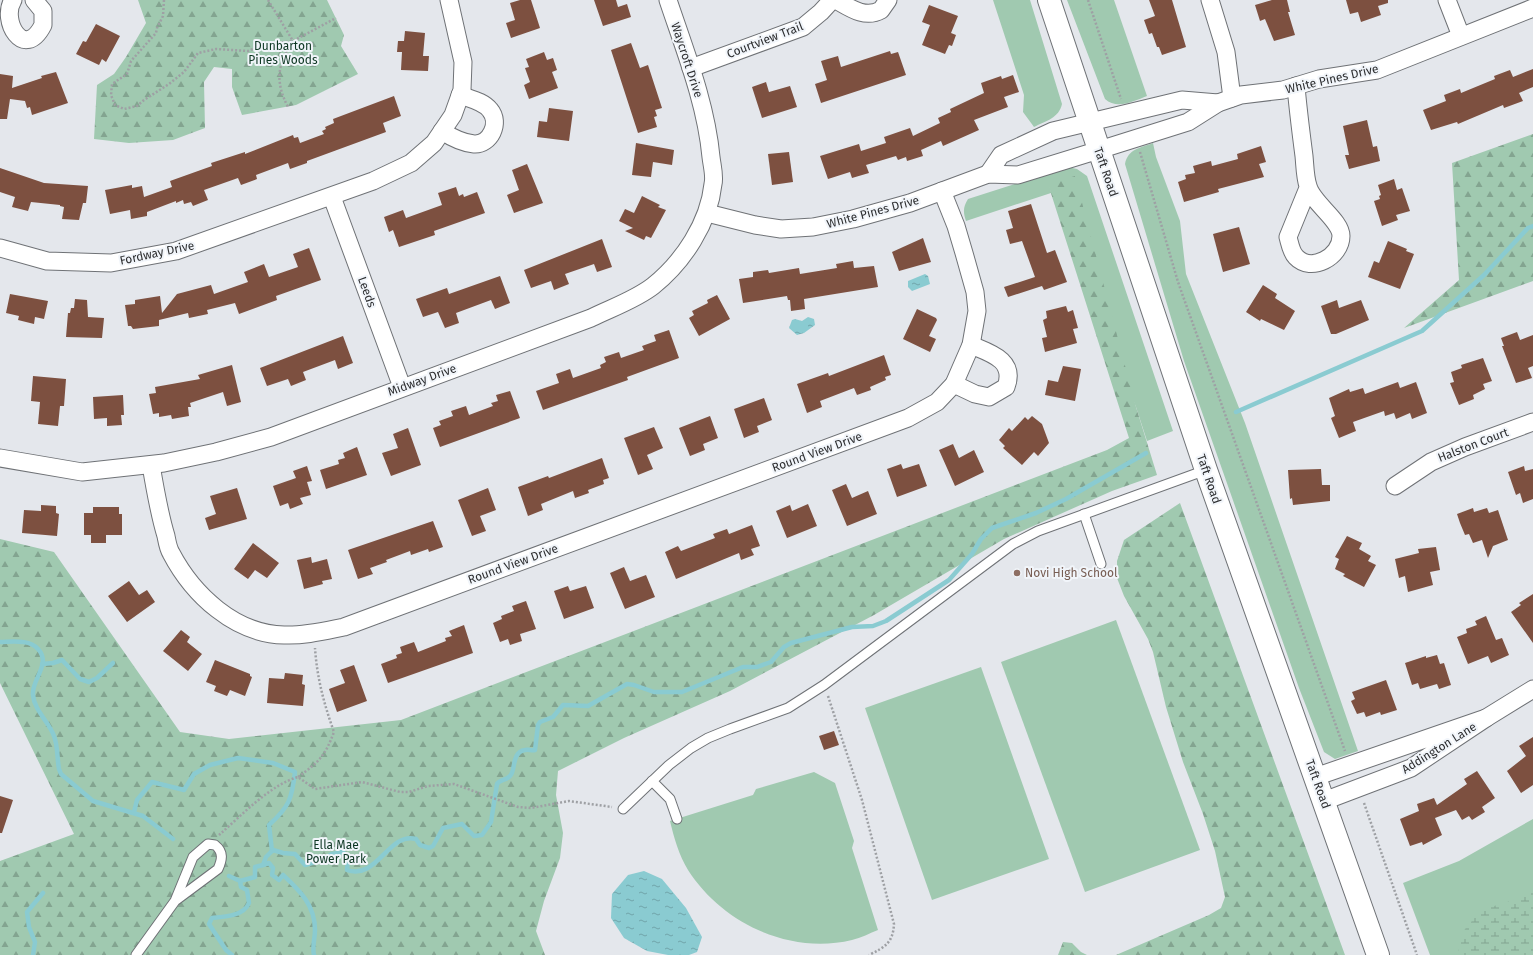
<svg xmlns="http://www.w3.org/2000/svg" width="1533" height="955" font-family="'Fira Sans',sans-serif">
	<defs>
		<pattern id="forest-firs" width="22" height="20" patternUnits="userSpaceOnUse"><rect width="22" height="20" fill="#a0c9b0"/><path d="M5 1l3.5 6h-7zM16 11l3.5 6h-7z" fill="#83a490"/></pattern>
		<pattern id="wetland-marsh" width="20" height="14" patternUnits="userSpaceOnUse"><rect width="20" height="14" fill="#a0c9b0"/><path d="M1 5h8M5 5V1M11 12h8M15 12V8" fill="none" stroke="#83a490"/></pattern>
		<pattern id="water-ripples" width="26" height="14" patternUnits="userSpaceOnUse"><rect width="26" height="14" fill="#8acbd1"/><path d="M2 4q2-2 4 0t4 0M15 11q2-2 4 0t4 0" fill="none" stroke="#71a5aa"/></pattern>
	</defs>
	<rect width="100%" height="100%" fill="#e4e7ec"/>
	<g fill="#a0c9b0">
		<path d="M993,0H1030L1062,104C1059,118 1046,121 1034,127L1023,112L1024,95Z"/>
		<path d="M1067,0H1114L1147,96C1134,101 1117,110 1105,99Z"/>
		<path d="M1153,143L1156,157L1180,221L1186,274L1245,423L1358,751L1335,759L1324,752L1299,688L1184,361L1125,164C1128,149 1140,148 1153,143Z"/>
		<path d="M1068,167L1077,169L1087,176L1173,431L1147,441L1136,407L1049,184L1051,193L966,221C963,212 963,207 968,199Z"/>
		<path d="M1116,620L1200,850L1085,892L1001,662Z"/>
		<path d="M981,667L1049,859L932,900L865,708Z"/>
		<path d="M814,772L835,783L854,841L852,848L878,930C870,933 861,938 852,940C789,955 722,923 688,870C679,855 674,838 670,821L753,795L756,789Z"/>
		<path d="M1533,819V955H1430L1403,883L1459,861Z"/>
	</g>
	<g fill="url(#forest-firs)">
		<path d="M138,0H327L344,35L341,46L358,74L296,105L242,115L232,87V69L214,67L204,82L205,128L173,140L129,143L94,139L97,85L114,74L126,57L146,23Z"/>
		<path d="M1533,134V281L1404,328L1459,280L1452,163Z"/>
		<path d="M1075,176L1136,407L1157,475L1112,491L1004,539L874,615L730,691L624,738L558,771L556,795L563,833L560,858L544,901L536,931L545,955H0V861L74,834L0,683V539L54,552L180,732L229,739L401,720L1107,450L1129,438L1048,184Z"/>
		<path d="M1180,503L1345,955H1116L1209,915L1221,908L1225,897L1215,851L1203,814L1183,762L1166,707L1153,652L1148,639L1124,596L1117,578V561L1124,540Z"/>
		<path d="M1063,942L1072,943L1081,952L1087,955H1058Z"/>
	</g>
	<path fill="url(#wetland-marsh)" d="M1533,892V955H1458L1461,934L1481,910L1520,898Z"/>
	<g fill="url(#water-ripples)">
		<path d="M925,274L928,276L930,284L912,291L908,287V281Z"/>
		<path d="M808,317L814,319L815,325L804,333L797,335L789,328L792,320L795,319L802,321Z"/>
		<path d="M644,871L662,879L686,908L702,937L697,952L689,955H668L647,951L624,938L611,918L612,894L628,875Z"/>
	</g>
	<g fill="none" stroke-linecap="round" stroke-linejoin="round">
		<g stroke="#8acbd1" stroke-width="4.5">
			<path d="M1236,412L1422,331L1484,275L1528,228L1533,226"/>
			<path d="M0,642C11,642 30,639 38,649C52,664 31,680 33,695C34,710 49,722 54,736C58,746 57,759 59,769L61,774L93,801L143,816L173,839"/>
			<path d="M42,664L53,663L62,660L80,679L89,682L97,678L113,663"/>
			<path d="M134,812L137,800L152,782L184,790L194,774L210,765L238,758L273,763L295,772C292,799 289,807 269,825L272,851"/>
			<path d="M229,876L240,881L241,887L247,890L249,903C244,916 224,917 212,918L209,924L226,950L232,955"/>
			<path d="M240,881L255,877V867L263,865"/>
			<path d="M33,955L35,942L29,927L27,912L43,893"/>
			<path d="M314,955C312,947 315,938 315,930C315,905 300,891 283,875L279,880L272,875L273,868L269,863L263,865L266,857L273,850L283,853L295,854L305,865L322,860L332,854L343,852L348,859L347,870C377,881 389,831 416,839L420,845L429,848L433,846L443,828L462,824L474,836L482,835L491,822L497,784C500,779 506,781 510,776C516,771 511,752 525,750C529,749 531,751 535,750L538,725L540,722L553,717L563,705L588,706L627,684L634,685L654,692H682L743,667H757L771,662L784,647L791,643L852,627L873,626L886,621L949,580L972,554L981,539L992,528L1036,513L1066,499L1146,453"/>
		</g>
	</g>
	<g fill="#7d5040">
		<path d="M520,0H531L540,28L511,38L506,23L515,20L510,3Z"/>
		<path d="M594,0H616L618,7L627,4L631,17L603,26Z"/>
		<path d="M1149,0H1172L1186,47L1162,55L1159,47H1157L1152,33L1149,34L1144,20L1155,16Z"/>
		<path d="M1272,0H1287L1290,12H1288L1295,35L1274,41L1265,19L1260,21L1255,5Z"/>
		<path d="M1346,0H1388V3L1378,6L1381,15L1361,22L1358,12L1350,14Z"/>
		<path d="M929,5L958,16L951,33L956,35L952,46L949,45L945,54L922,45L930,25L922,22Z"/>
		<path d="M96,24L120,36L106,62L102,59L99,65L76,54L83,41L86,42Z"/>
		<path d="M405,31L425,33L423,56H429L428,71L401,70L402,52H397L398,41H404Z"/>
		<path d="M631,43L640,68L648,65L662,108L655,110L657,116L654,117L657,127L638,133L611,50Z"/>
		<path d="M890,51L891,54L898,52L906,75L821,103L815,84L827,80L821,61L838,56L841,67Z"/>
		<path d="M544,52L547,60L553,58L557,70L552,72L558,88L529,99L524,85L530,82L525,68L529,67L526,59Z"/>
		<path d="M1533,69V87L1519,93L1523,101L1504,108L1503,105L1458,124L1457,122L1431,130L1423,110L1446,101L1444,95L1460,89L1461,93L1495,79L1494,76L1510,70L1513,77Z"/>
		<path d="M56,72L68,103L32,115L30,107L27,108L25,101L10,99L7,119H0V74L13,76L12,88L42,78L41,76Z"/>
		<path d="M1013,75L1019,92L1004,97L1008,107L974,120L979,130L943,146L941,141L921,150L923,156L907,161L906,157L898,160L896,156L866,165L869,173L852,178L850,172L828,179L820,156L859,144L861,151L886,143L884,137L910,128L913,136L940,123L938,118L951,112L950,109L984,93L981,83L1001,76L1002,79Z"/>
		<path d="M766,82L769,92L790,86L797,107L762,118L752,87Z"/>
		<path d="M394,96L401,116L383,123L386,132L307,161V163L290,169L288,163L256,175L257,179L241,185L238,178L204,190L208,200L193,206L191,202L184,204L183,200L176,203V201L147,212V216L131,219L130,210L110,214L105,190L132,185V188L142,186L144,197L172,187L170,181L212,166L211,163L245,152V154L293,135L294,138L298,137L300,143L324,134L322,131L326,129L325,127L334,123L333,119Z"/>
		<path d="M549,108L573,111L569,141L537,137L539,121L547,122Z"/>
		<path d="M1367,120L1373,147L1377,146L1380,161L1349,169L1345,155H1349L1343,126Z"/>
		<path d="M636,143L674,150L672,165L653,162L651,177L632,175Z"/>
		<path d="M1261,146L1266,162L1259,164L1264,177L1218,189L1219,192L1184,202L1178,182L1186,179L1185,175L1195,173L1193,166L1211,161L1212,166L1238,159L1237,154Z"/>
		<path d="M789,152L793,182L772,185L768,154Z"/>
		<path d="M527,164L543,203L514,213L507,195L519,190L512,170Z"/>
		<path d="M0,168L44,183L88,186L86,203H83L79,220L62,219L64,207L60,206V205L31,202L28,211L12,207L15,197L0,192Z"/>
		<path d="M1394,179L1397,190L1402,188L1410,211L1396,215L1398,220L1382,226L1374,201L1380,199L1379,196L1381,195L1378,185Z"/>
		<path d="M456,187L459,196L463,194L464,197L477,192L485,213L434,231L435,235L399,247L393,230L389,232L384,217L403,210L406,218L442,205L438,193Z"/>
		<path d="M642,196L660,205L658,207L666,210L651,238L646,236L644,240L625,231L633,228L619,221L625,209L634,213Z"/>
		<path d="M1031,204L1047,253L1055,250L1067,282L1044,290L1042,286L1008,297L1004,287L1035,277L1022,241L1010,244L1006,230L1013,228L1008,211Z"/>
		<path d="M1239,227L1250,264L1223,272L1213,234Z"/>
		<path d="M923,238L931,262L899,271L892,252Z"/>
		<path d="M602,239L612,267L597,272L594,264L565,274L569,284L554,290L551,281L531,288L524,270Z"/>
		<path d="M1388,241L1407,249L1406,251L1414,254L1400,289L1368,277L1374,261L1379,263Z"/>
		<path d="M309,248L321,280L276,296L277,300L239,314L235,303L207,310L208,314L189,318L188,313L159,320V326L133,329L131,326H128L125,305L135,304V300L160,296L162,313L177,294L211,285L214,294L248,282L244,272L264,264L269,277L298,267L293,254Z"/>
		<path d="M853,261L854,268L874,266L878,287L804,299L805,309L791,311L790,300H788L787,296L743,303L739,279L753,277V272L768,270L769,273L799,268L800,274L837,268L836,264Z"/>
		<path d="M500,276L510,303L495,309L491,300L456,313L459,323L445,328L438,312L423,317L416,299L447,288L449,294Z"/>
		<path d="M1263,285L1277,294L1275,298L1295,311L1284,330L1261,319L1260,321L1246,312Z"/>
		<path d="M10,294L48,301L44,319L35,317L34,324L18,320L19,316L6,313Z"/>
		<path d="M717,295L730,319L699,336L689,318L694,315L692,311L708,303L707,300Z"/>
		<path d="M75,299L87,300L88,317L104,318L102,338L66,337L68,313H70L71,308H74Z"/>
		<path d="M1337,300L1339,308L1361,300L1369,320L1336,334H1331L1321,306Z"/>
		<path d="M1066,306L1068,312L1073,310L1078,328L1073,329L1077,343L1045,352L1042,338L1047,337L1043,320L1047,318L1046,311Z"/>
		<path d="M917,309L936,318L937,320L929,336L936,339L930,352L903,339Z"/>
		<path d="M669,330L679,358L627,377L628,380L543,410L536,391L559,383L556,374L570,369L573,378L601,368L600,365L606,362L604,357L619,352L621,358L644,350L642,346L656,341L654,335Z"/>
		<path d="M1517,332L1520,340L1533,335V366L1528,368L1532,378L1516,383L1502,346H1504L1501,338Z"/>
		<path d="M343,336L353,363L338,369L335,360L303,372L306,380L291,386L288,379L267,386L260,368Z"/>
		<path d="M884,355L891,375L885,377L886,380L870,387L871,390L857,395L854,388L820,401L822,407L807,413L797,384L828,373L829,376Z"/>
		<path d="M1483,358L1492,381L1483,384L1485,389L1473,395L1474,399L1459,405L1450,383L1454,382L1451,372L1462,368L1461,365Z"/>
		<path d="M232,365L241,402L227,406L223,392L190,403L191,407H188L189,416L172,419L171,415L159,417V413L153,414L149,394L156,393L155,387L200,379L198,375Z"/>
		<path d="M1063,366L1081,369L1075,401L1045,395L1048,380L1058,382Z"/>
		<path d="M33,376L66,379L64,406H60L58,426L38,424L40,402L31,401Z"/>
		<path d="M1398,382L1400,388L1416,382L1427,413L1412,419L1410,413L1396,419L1394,413L1385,416L1384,411L1353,422L1356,431L1339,438L1331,418L1335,416L1329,398L1349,389L1350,392L1363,388L1365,394Z"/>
		<path d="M510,391L520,418L440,447L433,428L441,425L439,421L453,416L451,411L466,406L469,415L493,406L491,403L498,401L496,395Z"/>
		<path d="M123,395L124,415H121L122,425L107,426V418L94,419L93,397Z"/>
		<path d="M764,398L772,420L757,426L759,432L744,438L734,409Z"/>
		<path d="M710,416L718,438L703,444L705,450L690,456L679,428Z"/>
		<path d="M1032,416L1042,424L1049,443L1038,456L1034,452L1022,465L1003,448L1005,446L999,440L1009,428L1012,431L1025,417L1028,420Z"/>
		<path d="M654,427L663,448L647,455L653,469L638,475L624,438Z"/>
		<path d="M408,428L421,465L391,476L382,453L398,448L393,434Z"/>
		<path d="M953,444L959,458L974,450L984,472L955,486L939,450Z"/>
		<path d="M357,447L367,475L326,489L320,470L339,464L338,460L345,458L343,453Z"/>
		<path d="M602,458L609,478L603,480L604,484L588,490L589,493L575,498L573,491L541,504L543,510L528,516L518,487L548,476L549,478Z"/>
		<path d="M901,464L903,469L919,464L927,486L897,497L887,469Z"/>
		<path d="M307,466L312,481L307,482L311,495L300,498L303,504L290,509L288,503L280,506L273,486L296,478L293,471Z"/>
		<path d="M1524,466L1525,471L1533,469V499L1523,503L1520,493L1516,495L1508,472Z"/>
		<path d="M1321,469L1322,485H1330V501L1293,505L1292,498L1290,499L1288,470Z"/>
		<path d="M846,484L852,498L868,491L877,514L847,526L832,490Z"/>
		<path d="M237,488L247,519L209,530L205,518L216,514L210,496Z"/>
		<path d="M488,488L496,510L480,516L486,531L472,536L458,500Z"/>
		<path d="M808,504L817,526L787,538L776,511L790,505L792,511Z"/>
		<path d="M41,505L56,506V513L59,514L57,536L22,533L24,510L41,511Z"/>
		<path d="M93,507H119V514H122V535H106V543H91V535H84V513H93Z"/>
		<path d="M1473,508L1474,512L1487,508L1489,513L1498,510L1508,540L1493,546L1488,558L1482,540L1473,543L1469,534L1465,535L1460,523L1457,514Z"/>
		<path d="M433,521L443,547L429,552L428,549L411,555L410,551L386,560L387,562L370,568L373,574L358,579L348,550Z"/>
		<path d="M752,525L760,546L751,549L754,555L741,560L739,553L676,579L665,552L678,546L681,551L715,538L713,534L727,529L729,534Z"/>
		<path d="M1347,536L1362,543L1359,549L1371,556L1368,561L1376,565L1364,587L1343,576L1345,574L1335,569L1339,559L1335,557Z"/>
		<path d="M253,543L279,563L267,578L255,570L248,579L234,569Z"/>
		<path d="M1436,547L1440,570L1430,572L1433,585L1408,592L1405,576L1399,578L1395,559L1419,553L1418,549Z"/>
		<path d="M311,557L312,563L327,559L332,579L322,581L323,584L304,589L297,560Z"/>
		<path d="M624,567L630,581L646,575L655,597L625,609L610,573Z"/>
		<path d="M129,581L139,595L147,590L155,602L127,622L108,596Z"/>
		<path d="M568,586L570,591L586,586L594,608L564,619L554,591Z"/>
		<path d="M1533,594V643L1511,612L1521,605L1519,603Z"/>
		<path d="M526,601L536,629L520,634L522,641L510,645L508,639L500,642L493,623L502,619L501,616L514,611L512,606Z"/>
		<path d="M1486,616L1496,640L1502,638L1509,655L1491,663L1488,656L1468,664L1457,637L1467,633L1466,629L1477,625L1475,621Z"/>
		<path d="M464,625L473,653L388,683L381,664L397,658L396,655L402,653L400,647L414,642L418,652L446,641L445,638L452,636L449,631Z"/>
		<path d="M181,630L190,637L187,642L202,654L188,671L163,651Z"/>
		<path d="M1437,655L1440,664L1444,663L1451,685L1439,689L1437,684L1420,689L1418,683L1412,685L1405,663L1426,656V658Z"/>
		<path d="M215,660L250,674V676L252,677L245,696L230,690L227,696L214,691L216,686L206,682Z"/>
		<path d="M354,665L367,701L337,712L329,689L345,683L340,670Z"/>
		<path d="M285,673L303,675L302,684L305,685L303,706L267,703L269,678L284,679Z"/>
		<path d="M1386,680L1397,710L1381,715L1380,712L1366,717L1364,712L1357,714L1351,701L1355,699L1352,692Z"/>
		<path d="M834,731L839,745L824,750L819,736Z"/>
		<path d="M1533,737V785L1521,793L1507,771L1526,756L1519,746Z"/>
		<path d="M1477,771L1495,798L1482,807L1485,812L1472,820L1469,816L1462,820L1456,810L1435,818L1442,835L1423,845L1422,842L1410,846L1400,819L1419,811L1417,804L1434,798L1437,805L1467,784L1464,779Z"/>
		<path d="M0,796L13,800L2,833H0Z"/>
	</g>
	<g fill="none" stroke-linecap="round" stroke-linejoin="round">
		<defs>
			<g id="service">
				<path d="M1084,514L1101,564"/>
				<path d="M652,781L670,799L677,819"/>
				<path d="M623,809L669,765L691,748L708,738L730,729L788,708L824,685L1013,544L1038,531L1206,470"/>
				<path d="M136,955L175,901L193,857L208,844L215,845C224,852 222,860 218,869L175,901"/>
			</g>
			<g id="minor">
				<path d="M13,0C0,20 24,62 43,25V11L34,0"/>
				<path d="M836,0C850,8 865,19 881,10L888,0"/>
				<path d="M1210,0L1226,52L1232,98"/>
				<path d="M1447,0L1461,36"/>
				<path d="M691,68L803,27L821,12L832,0"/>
				<path d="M1296,86C1298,110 1301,133 1304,156C1305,166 1305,177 1308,186C1312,203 1341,220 1341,236C1341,257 1311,273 1296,257C1291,252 1290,244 1288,237L1308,188"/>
				<path d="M442,131C451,137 463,143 474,144C490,145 501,123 490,110C483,101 470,99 460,95"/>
				<path d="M988,174L1001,155L1053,131L1182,100L1218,103"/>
				<path d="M332,197L402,387"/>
				<path d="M707,213L755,225L781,229L813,227L853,219L910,203L988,174L1018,175L1099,150L1188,122L1218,103L1241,95L1283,90L1319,79L1377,70L1533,8"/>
				<path d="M0,248L47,261L111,263L176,251L373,181L411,163L434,143L453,115L462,90L463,62L449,0"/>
				<path d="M954,384L975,394L989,397L1006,387C1016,360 990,353 971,345"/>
				<path d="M0,458L82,472L164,463L216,452L271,437L591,318C611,308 635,300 653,286C683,262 709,223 713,184C715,176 712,166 711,157C706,103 685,51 668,0"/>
				<path d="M151,465C155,489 159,513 166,536C167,541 168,548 171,553C193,595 235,634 284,635C304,636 324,631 344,627L908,418L937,402L954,384L971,345L977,311L975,292L964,253L956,226L942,191"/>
				<path d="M1395,486L1431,462L1465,447L1533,422"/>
				<path d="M1486,718L1533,689"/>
				<path d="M1315,777L1486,718L1411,768L1324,801"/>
			</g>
			<path id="tertiary" d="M1049,0L1206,470L1378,955"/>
		</defs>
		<use href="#service" stroke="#6f7276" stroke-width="11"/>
		<use href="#minor" stroke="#6f7276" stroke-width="19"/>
		<use href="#tertiary" stroke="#6f7276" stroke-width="24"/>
		<g stroke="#9ea0a4" stroke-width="2.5" stroke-dasharray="2 2" stroke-linecap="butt">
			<path d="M164,0L163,16L157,28L156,33L131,61L127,74L112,84L111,95L115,105L124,109L137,106L144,100L169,84L184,72L198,53L216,49L248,51L262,45L293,41L336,18"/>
			<path d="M268,0L293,41C277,64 275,82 288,107"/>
			<path d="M1088,0L1121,99"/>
			<path d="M1140,152L1178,282L1345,751"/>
			<path d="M828,696L862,800L894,924C893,943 885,947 869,955"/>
			<path d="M298,777C319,762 325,756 334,732C324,704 317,678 315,648"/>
			<path d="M1364,803L1417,955"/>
			<path d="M219,835C242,815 270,785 298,777L315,789L362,782L400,792H409L428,786L454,784L518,807L531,808L569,801L612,807"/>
		</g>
		<use href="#service" stroke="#fff" stroke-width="9"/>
		<use href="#minor" stroke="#fff" stroke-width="17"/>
		<use href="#tertiary" stroke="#fff" stroke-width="22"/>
	</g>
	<circle fill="#8d6e63" stroke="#f1f5fa" stroke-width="1.5" cx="1017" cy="573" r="4"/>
	<g text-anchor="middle" stroke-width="4" stroke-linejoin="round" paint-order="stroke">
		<g font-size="12" fill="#2d2e30" stroke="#f1f5fa">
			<text transform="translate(765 40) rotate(-21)" y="4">Courtview Trail</text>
			<text transform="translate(687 60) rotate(72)" y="4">Waycroft Drive</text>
			<text transform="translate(1332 79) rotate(-13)" y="4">White Pines Drive</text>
			<text transform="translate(1106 172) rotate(71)" y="4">Taft Road</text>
			<text transform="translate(873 212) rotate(-15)" y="4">White Pines Drive</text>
			<text transform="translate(157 253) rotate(-12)" y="4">Fordway Drive</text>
			<text transform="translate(367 292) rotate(70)" y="4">Leeds</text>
			<text transform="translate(422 380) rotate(-20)" y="4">Midway Drive</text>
			<text transform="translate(1473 445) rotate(-21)" y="4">Halston Court</text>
			<text transform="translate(817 452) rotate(-20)" y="4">Round View Drive</text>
			<text transform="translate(1209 479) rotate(71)" y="4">Taft Road</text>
			<text transform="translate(513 564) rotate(-20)" y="4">Round View Drive</text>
			<text transform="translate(1439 748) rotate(-32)" y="4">Addington Lane</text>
			<text transform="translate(1318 784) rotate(70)" y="4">Taft Road</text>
		</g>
		<g font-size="12" fill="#0e3723" stroke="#f1f5fa">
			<text x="283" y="50">Dunbarton<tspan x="283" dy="14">Pines Woods</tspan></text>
			<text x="336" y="849">Ella Mae<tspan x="336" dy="14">Power Park</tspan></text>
		</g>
		<g font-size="12" fill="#785e54" stroke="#f1f5fa" text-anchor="start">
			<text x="1025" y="577">Novi High School</text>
		</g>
	</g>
</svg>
